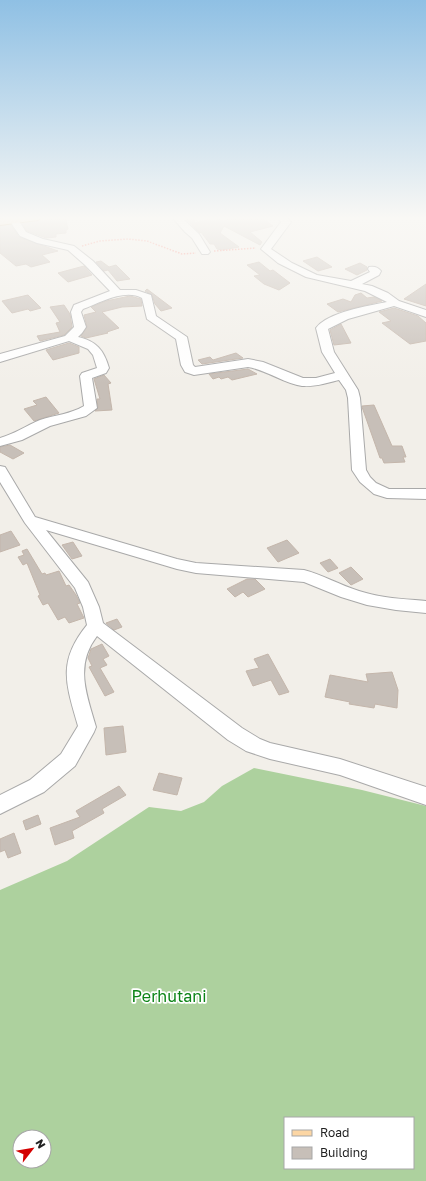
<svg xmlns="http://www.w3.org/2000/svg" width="426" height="1181" font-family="'Golos Text',sans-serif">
	<rect width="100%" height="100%" fill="#f2efe9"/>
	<path fill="#add19e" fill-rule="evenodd" d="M254,768L362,790L426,806V1181H0V890L67,861L149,807L181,811L204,802L222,786ZM285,1118H413V1168H285ZM20,1137H44V1161H20Z"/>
	<g fill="#c7bfb8" stroke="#c4b6ab">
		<path d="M45,217H65L68,229L66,230V233L56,234V237L46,238L27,231L22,224L46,220Z"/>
		<path d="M184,217H192L195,223L210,219L213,221L220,219L222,221L236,217H260L273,226L250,232L262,242L260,245L224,226L220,233L239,247L222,250L217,249L214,244H210L201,232L200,233Z"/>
		<path d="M11,225L19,237L58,251L42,255L50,262L31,267L26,264L16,266L0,253V226Z"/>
		<path d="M317,257L332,267L318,271L303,261Z"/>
		<path d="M101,261L109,267L116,265L130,279L117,281L108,270L104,271L96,262Z"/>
		<path d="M259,262L270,271L273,270L290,283L279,290L264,284L254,276L260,275L247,265Z"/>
		<path d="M360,263L367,267V270L357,275L345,269Z"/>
		<path d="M84,266L92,275L68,282L58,273Z"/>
		<path d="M426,284V306L404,299Z"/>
		<path d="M147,289L172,308L161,311L155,304L152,295L145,291Z"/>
		<path d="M361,293L367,298L374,297L382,301L338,312L327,304L343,299L351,302L355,295Z"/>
		<path d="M28,295L41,308L30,311L28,309L12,313L2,301Z"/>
		<path d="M130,296L141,299L142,306L122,307L102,312L119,328L107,332L108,333L86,338L81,336L87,327L84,315L96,312L91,307L106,301Z"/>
		<path d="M64,305L70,314L72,327L64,335L40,341L37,336L60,332L56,323L60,322L50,307Z"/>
		<path d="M394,308L418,316L426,323V341L410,344L382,323L391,321L379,312Z"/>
		<path d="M341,324L351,343L334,345L330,330Z"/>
		<path d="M69,343L79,347V353L53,360L46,350Z"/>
		<path d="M236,353L243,358L202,364L198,360L210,357L213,360Z"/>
		<path d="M248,369L257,374L232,380L228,377L221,379L219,377L213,379L209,374Z"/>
		<path d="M104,375L111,383L108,384L112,410L95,411L98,408L97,399H100L94,379Z"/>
		<path d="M46,397L59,413L34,421L24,409L37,405L33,401Z"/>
		<path d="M374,405L392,446H402L406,457H403L405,462L384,463L382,458H380L362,407V406Z"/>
		<path d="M10,445L24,453L13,459L0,452V447Z"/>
		<path d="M11,531L20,545L0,552V535Z"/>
		<path d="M287,540L299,553L278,562L267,548Z"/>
		<path d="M73,542L82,556L72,559L62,545Z"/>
		<path d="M27,549L42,574L45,573L46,575L59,571L66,586L69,585L76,595L80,603L77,604L84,618L69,623L65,617L58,620L48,603L43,605L38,596L40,595L27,563L23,565L18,557L24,555L22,551Z"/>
		<path d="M330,559L338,568L328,572L320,563Z"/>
		<path d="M351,567L363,579L351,585L339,573Z"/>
		<path d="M247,579H255L265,589L248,597L243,592L235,597L227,589Z"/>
		<path d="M117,619L122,627L114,630L106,623Z"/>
		<path d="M102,644L109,656L103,659L107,665L100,668L114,692L105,696L89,667L92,666L88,658L91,649Z"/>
		<path d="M268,654L289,692L279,695L271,680L253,686L246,671L259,668L254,659Z"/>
		<path d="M392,672L398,690L397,708L375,704L374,708L349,704L350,702L325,697L330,675L368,682L366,674Z"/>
		<path d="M123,726L126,752L106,755L104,728Z"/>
		<path d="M159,773L182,778L177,795L153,790Z"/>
		<path d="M119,786L126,795L102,809L104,813L72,831L74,838L55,845L50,828L80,817L76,811Z"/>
		<path d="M38,815L41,824L26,830L23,821Z"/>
		<path d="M14,833L21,853L8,858L5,850L0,852V839Z"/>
	</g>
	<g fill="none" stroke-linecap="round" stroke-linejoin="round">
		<defs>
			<g id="minor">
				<path d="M14,217L17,218L26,232L43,239L74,246L93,261L120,290H136L151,295L156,316L187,337L193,365L195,367L248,359L263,362L303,378H316L335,373L322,352L316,328C328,312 368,306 387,302L365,291L306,277L278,263L261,249L281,222L277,217H286L291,222L271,249L292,263L317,275L351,281L370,272L368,269L369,267C374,266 378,267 381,271L379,275L362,284L372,286L388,293L399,301L426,310V317L394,306L348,319L328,329L334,352L358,390L360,398L366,470L370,477L376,483L389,489H426V499L387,498L374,494L360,482L352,470L348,398L346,390L339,380C327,383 315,387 302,386C285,384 266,370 248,367L194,375L185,372L181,365L176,339L147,319L142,298C125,288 99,303 83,309L81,312L86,327L82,333L78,337C96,341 104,350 109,368L106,373L92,378L97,408L86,416L50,426L22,440L0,446V438C14,434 26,426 40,420C55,415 71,414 84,406L80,376L82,373L97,368L93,355L88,349L69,341L0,362V354L65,336L74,327L71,312L74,305L110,291L85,265L68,250L37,243L20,236L9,220Z"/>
				<path d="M172,217H181L199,234L210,252L208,254H202L192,238L185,232Z"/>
				<path d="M0,466L5,467L35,517L177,559L196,563L304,570C323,575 340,585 359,591C380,598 404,599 426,601V613L396,610L367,605L341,597L304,582L196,573L177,569L46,530L88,582L99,607L103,623L242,728L260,739L270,743L340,759L426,787V805L340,775L270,759L246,751L228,740L97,636C74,666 87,695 96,727L94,732L75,766L44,792L0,814V795L30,780L61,754L78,726C66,684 57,662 87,625L83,607L75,588L25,523L0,482Z"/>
			</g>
			<path id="major" d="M10,217H43L38,220L0,225V219Z"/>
		</defs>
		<use href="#minor" stroke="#a9a9a9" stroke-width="2"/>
		<use href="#major" stroke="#a06b00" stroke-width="2"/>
		<g stroke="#fa8072" stroke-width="1.5" stroke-dasharray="1.5 1.5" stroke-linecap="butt">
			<path d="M82,246L100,241L128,239L147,241L182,254L196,253"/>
			<path d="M214,251L256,248"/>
		</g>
		<use href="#minor" fill="#fff" fill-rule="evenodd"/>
		<use href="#major" fill="#fcd6a4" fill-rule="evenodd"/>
	</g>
	<linearGradient id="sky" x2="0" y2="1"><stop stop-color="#8fc0e4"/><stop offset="0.57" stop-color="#f9f8f5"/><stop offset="1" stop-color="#f9f8f5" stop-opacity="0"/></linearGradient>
	<rect width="426" height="383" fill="url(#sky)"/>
	<g text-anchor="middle" stroke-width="3.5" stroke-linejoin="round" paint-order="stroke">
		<g font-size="16" fill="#0c8416" stroke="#fff">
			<text x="169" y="1002">Perhutani</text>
		</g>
	</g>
	<rect x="284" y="1117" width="130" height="52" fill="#ffffff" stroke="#a7a7a7"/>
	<rect x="292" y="1130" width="20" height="6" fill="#fcd6a4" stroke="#a7a7a7"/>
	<text x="320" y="1137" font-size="12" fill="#222222">Road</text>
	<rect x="292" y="1147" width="20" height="12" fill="#c7bfb8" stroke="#a7a7a7"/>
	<text x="320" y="1157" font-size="12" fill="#222222">Building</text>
	<g transform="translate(32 1149) rotate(59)"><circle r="19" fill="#ffffff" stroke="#a7a7a7"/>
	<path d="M0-3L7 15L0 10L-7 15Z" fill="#d40000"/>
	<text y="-6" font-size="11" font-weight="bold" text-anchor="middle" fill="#222222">N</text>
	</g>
</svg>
